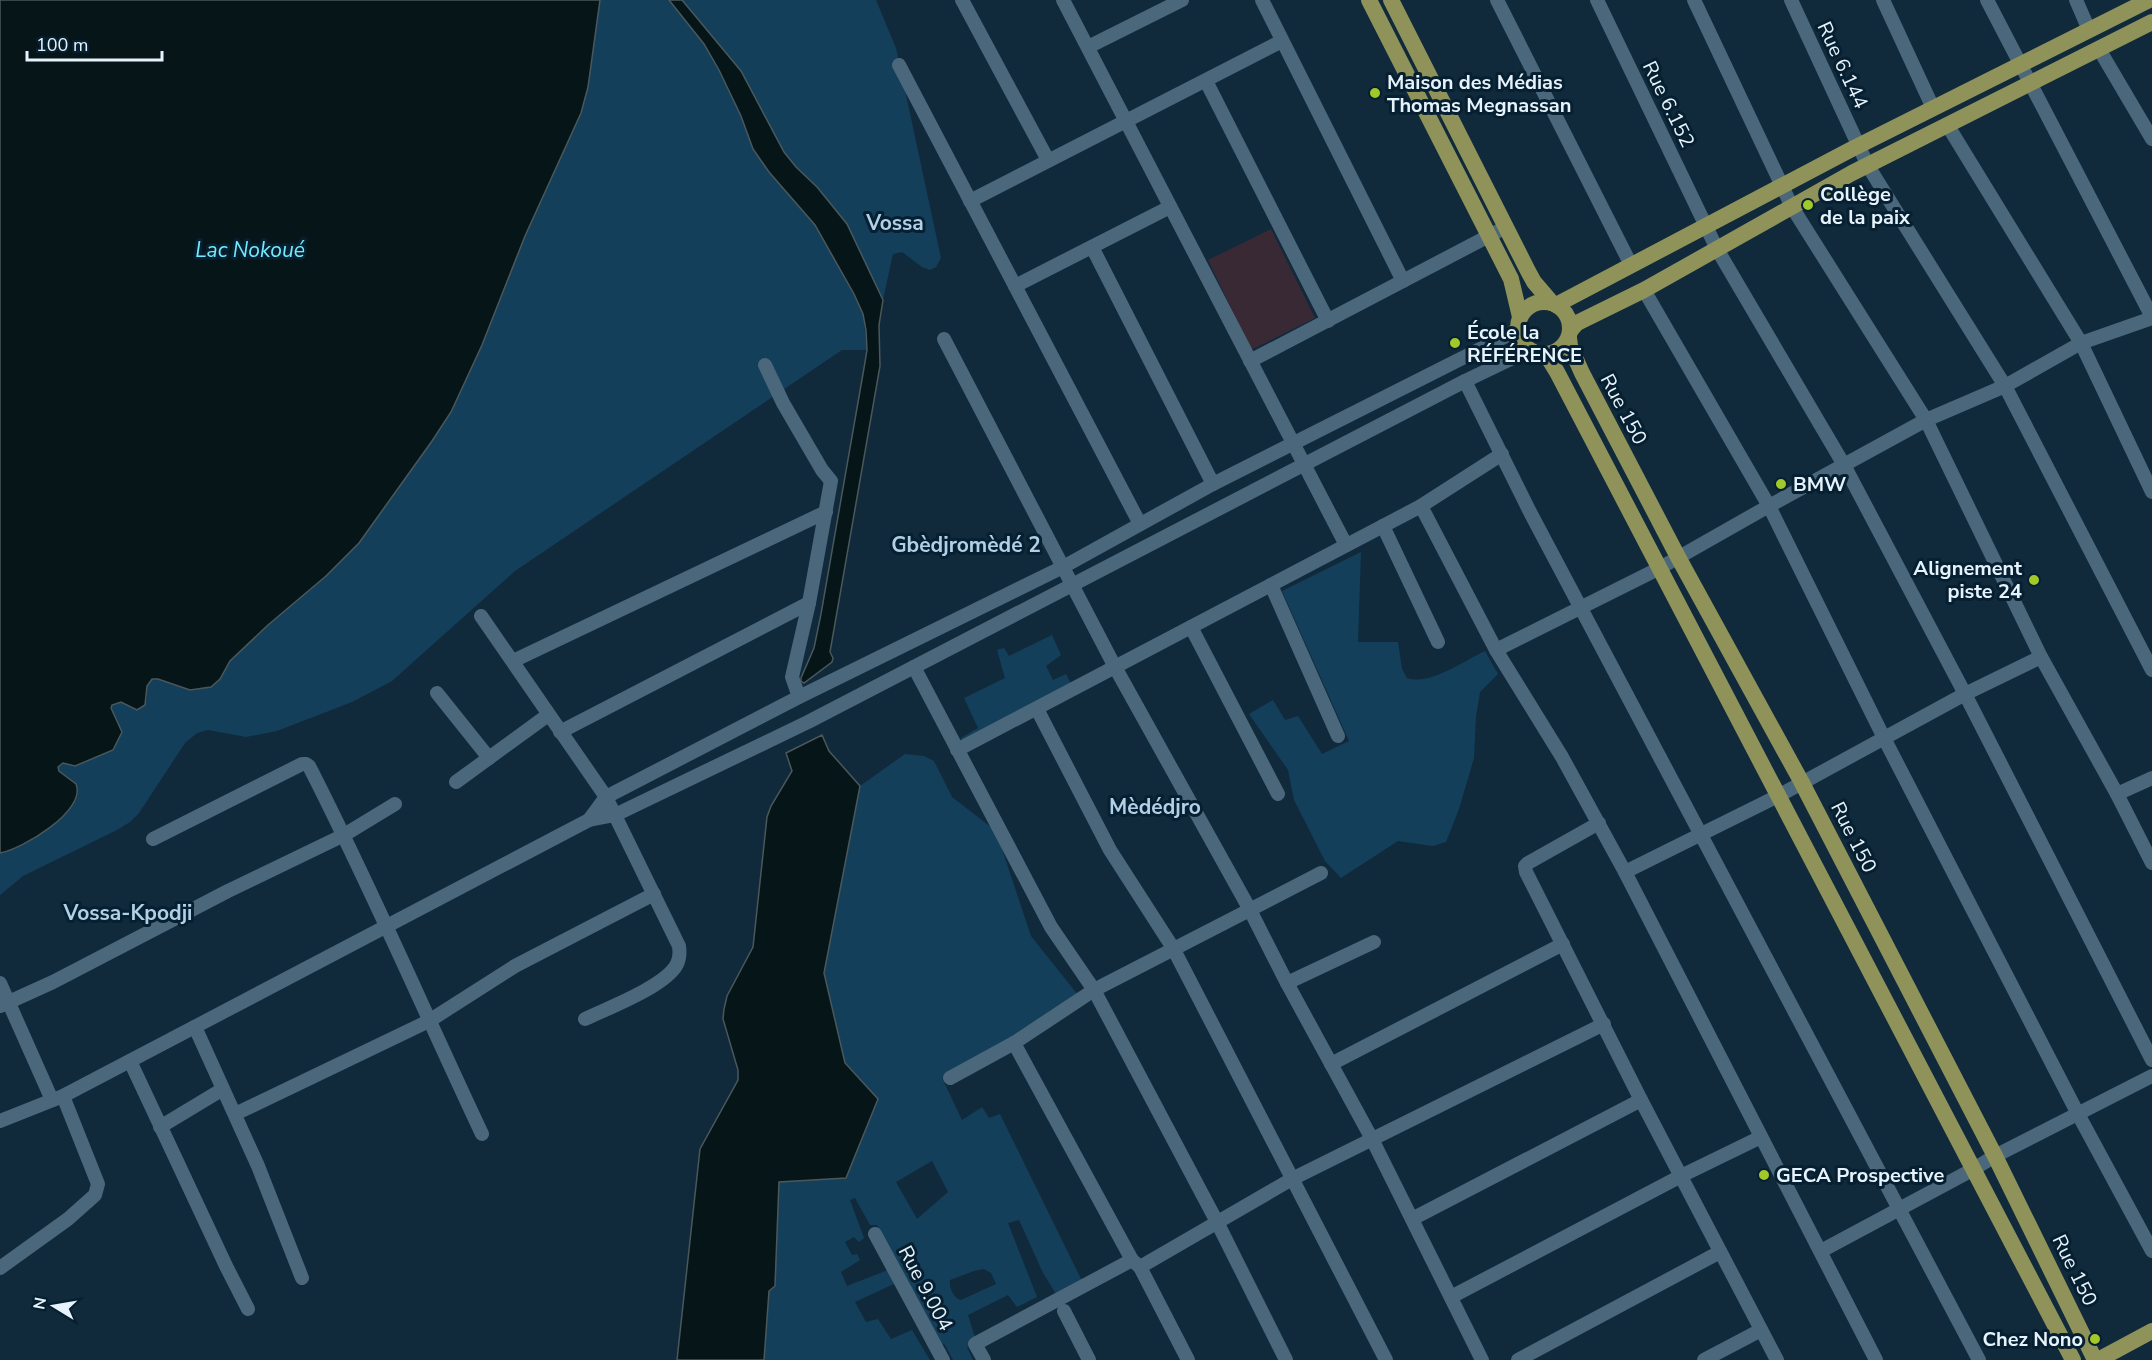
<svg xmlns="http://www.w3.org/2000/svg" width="2152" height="1360" font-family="'Nunito Sans',sans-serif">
	<rect width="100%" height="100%" fill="#102a3b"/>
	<path fill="#382935" d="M1271,229L1315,318L1251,350L1208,260Z"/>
	<g fill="#143f5a" fill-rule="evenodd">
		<path d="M600,0H669L704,44L720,70L741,116L753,149L769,172L815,225L844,275L863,314L867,350H842L515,571L392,681L352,702L277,731L246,737L208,730L197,733L185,743L139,813L130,822L117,830L23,876L0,895V853C19,850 88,810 77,786C74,780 64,774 59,771V765L63,763L75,766L113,750L119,723L111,708L112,705L121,702L147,700V686L152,679H158L190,690L220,679L230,661L268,625L326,576L359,543L432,441L451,412L482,345L525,236L581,113L588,87Z"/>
		<path d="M682,0H876L896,48L941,258L936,267L930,270L922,267L902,252L893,254L883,300L847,224L817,187L796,167L784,152L741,71Z"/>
		<path d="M1361,552L1358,642H1398L1402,669L1407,678C1429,686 1464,661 1485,651L1498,674L1480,692L1476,717L1474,758L1459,809L1446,842L1433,846L1398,841L1341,878L1325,861L1294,800L1288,770L1249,714L1273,700L1285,720L1298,716L1322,754L1349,741L1282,591Z"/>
		<path d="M1052,635L1061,655L1046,666L1053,680L1066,674L1072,686L963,743L961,738L978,728L964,698L1005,678L997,650L1004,648L1009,656Z"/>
		<path d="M905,754L924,756L934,761L952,797L996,831L1031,936L1078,995L1019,1031L1011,1040L942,1078L962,1120L982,1107L989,1118L1000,1114L1085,1287L1061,1302L1043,1273L1019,1220L1008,1223L1037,1297L1017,1307L1008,1295L968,1315L976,1341L967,1347L973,1360H953L945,1345L937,1340L877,1225H870L855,1198L850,1200L864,1238L859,1242L854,1237L845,1242L852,1255L857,1254L860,1260L841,1272L847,1286L888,1270L894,1284L855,1302L866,1322L878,1319L891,1339L912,1330L930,1360H764L769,1291L775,1286L779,1181L846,1178L878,1099L845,1063L824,973L860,786ZM932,1161L948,1192L917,1219L896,1182ZM984,1269L991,1273L996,1284L961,1300C953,1298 949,1287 950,1280L974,1271Z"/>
	</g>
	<g fill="#061517" stroke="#4a585c" stroke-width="1.5">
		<path d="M0,0H600L588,87L581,113L525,236L482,345L451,412L432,441L359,543L326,576L268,625L230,661L220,679L211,687L190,690L158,679H152L147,686L145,705L137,710L121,702L112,705L111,708L122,732L113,750L75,766L63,763L58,767L59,771L76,784C87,811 22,849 0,853Z"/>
		<path d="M669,0H682L741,71L784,152L796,167L817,187L847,224L883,300L879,325L880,366L830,652L833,658L832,662L804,683L801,681V678L814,648L821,614L864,368L867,350L866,330L863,314L854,294L815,225L769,172L753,149L741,116L719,70L704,44Z"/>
		<path d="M822,735L829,751L860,786L824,973L845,1063L878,1099L846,1178L779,1182L775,1286L769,1291L764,1360H677L700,1149L738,1080V1070L723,1019L724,1009L727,996L753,947L767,817L771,806L792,771L786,753Z"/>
	</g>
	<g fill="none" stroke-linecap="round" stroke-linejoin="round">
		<g stroke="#4b677b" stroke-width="14">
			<path d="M962,0L1048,160"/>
			<path d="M1063,0L1346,545"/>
			<path d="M1262,0L1403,281"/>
			<path d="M1497,0L1631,265"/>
			<path d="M1597,0L1717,249L1844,465L1965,694L2152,1060"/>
			<path d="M1694,0L1792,207L1926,420L2041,657L2117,794L2152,863"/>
			<path d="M1791,0L1868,166L2005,386L2152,670"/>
			<path d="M1883,0L1933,108"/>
			<path d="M1987,0L2152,317"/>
			<path d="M2076,0L2089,30"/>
			<path d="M1088,47L1182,0"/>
			<path d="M2099,49L2152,139"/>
			<path d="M899,65L1140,524"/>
			<path d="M1206,81L1328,321"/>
			<path d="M1948,126L2081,343L2152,492"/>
			<path d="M970,201L1282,41"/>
			<path d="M1092,247L1213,484"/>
			<path d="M1015,286L1170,207"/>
			<path d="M1644,290L1769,506L1884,738L2078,1114L2152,1251"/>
			<path d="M944,339L1115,667L1249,908L1287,983L1372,1139L1482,1360"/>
			<path d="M1250,361L1506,227"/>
			<path d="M765,365L783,403L822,470L831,481L809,603L792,677L799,697"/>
			<path d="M1465,381L1530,512L1979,1360"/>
			<path d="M1421,506L1496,650L1562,757L1625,872L1876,1360"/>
			<path d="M1383,526L1438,642"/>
			<path d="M1271,585L1338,736"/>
			<path d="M481,616L606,797L679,946C680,953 680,958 677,964C666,986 608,1008 585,1019"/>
			<path d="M1191,627L1278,794"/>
			<path d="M1496,650L1658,569L1769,506L1926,420L2005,386L2081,343L2152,318"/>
			<path d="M513,661L826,512"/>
			<path d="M914,667L1051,927L1094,990L1217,1222L1286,1360"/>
			<path d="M437,693L489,758"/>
			<path d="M1037,709L1110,850L1173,948L1386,1360"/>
			<path d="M560,732L809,603"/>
			<path d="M957,750L1421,506L1502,454"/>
			<path d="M456,782L548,715"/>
			<path d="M2117,794L2152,778"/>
			<path d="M589,820L606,797L799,697L1063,567L1213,484L1510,334L1518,328"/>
			<path d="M1599,823L1528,863L1525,866L1526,872L1641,1100L1777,1360"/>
			<path d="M153,839L302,764H306L309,766C371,887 424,1011 482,1134"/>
			<path d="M1625,872L1778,796L1965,694L2041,657"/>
			<path d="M0,983L52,1100"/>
			<path d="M1287,983L1374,942"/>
			<path d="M0,1006L53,982L228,891L344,835L395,804"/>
			<path d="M195,1027L258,1166L302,1278"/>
			<path d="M1014,1043L1132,1260"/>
			<path d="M130,1061L226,1266L248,1309"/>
			<path d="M1331,1064L1563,944"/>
			<path d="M950,1078L1014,1043L1094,990L1321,873"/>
			<path d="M235,1114L429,1021L515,966L654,894"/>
			<path d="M0,1121L63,1096L589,820L615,815L808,722L1465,381L1517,356L1532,352"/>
			<path d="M160,1127L223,1089"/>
			<path d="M1412,1219L1641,1100"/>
			<path d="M875,1234L943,1360"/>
			<path d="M1821,1251L1972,1170L1995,1156L2152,1076"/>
			<path d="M1140,1267L1188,1360"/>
			<path d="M0,1268L68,1219L95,1195L98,1184L63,1096"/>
			<path d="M1451,1297L1681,1176L1761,1137"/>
			<path d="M1064,1311L1089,1360"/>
			<path d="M984,1360L975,1344L1132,1260L1140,1267L1292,1179L1604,1024"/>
			<path d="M1518,1360L1720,1252"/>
			<path d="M1704,1360L1761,1330"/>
		</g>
		<g stroke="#909359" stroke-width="16">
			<path d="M1369,0L1511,279L1520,317"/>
			<path d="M1391,0L1528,271L1534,282L1552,303"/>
			<circle cx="1544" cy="328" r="26"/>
			<path d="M1556,305L1850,150L2149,0"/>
			<path d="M1570,331L1577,323L1644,290L1852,173L2152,22"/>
			<path d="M1569,338L1570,346L1582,373L1678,557L1801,781L1995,1156L2095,1360"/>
			<path d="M1541,354L1549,359L1557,372L2073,1360"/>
			<path d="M2098,1360L2152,1331"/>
		</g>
	</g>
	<g fill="#a1c92a" stroke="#062031" stroke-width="2">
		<circle cx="1375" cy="93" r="6"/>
		<circle cx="1808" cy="205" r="6"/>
		<circle cx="1455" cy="343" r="6"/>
		<circle cx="1781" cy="484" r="6"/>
		<circle cx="2034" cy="580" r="6"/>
		<circle cx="1764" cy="1175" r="6"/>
		<circle cx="2095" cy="1339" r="6"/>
	</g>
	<g text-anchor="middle" stroke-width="6" stroke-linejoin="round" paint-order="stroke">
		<g font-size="20" fill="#e7f3fc" stroke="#062031">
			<text transform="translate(1843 65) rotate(65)" y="7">Rue 6.144</text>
			<text transform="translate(1669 104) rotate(64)" y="7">Rue 6.152</text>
			<text transform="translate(1624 409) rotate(62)" y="7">Rue 150</text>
			<text transform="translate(1854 837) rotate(63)" y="7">Rue 150</text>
			<text transform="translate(2075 1270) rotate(64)" y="7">Rue 150</text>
			<text transform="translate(926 1288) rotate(62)" y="7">Rue 9.004</text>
		</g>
		<g font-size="20" font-weight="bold" fill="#e7f3fc" stroke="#062031" text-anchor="start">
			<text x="1387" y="89">Maison des Médias<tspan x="1387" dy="23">Thomas Megnassan</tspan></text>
			<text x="1820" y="201">Collège<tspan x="1820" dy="23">de la paix</tspan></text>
			<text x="1467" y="339">École la<tspan x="1467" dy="23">RÉFÉRENCE</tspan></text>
			<text x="1793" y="491">BMW</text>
			<text x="2022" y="575" text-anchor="end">Alignement<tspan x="2022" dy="23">piste 24</tspan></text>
			<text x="1776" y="1182">GECA Prospective</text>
			<text x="2083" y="1346" text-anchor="end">Chez Nono</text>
		</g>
		<g font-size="21" font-weight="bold" fill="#b1d0e7" stroke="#062031">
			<text x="895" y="230">Vossa</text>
			<text x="966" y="552">Gbèdjromèdé 2</text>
			<text x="1155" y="814">Mèdédjro</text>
			<text x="128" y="920">Vossa-Kpodji</text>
		</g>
		<g font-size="21" font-style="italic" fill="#72ecfc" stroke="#062031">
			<text x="250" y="257">Lac Nokoué</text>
		</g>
	</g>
	<g transform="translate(54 1306) rotate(281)" stroke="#062031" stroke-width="4.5" paint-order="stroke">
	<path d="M0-4.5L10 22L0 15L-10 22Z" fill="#e7f3fc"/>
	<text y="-9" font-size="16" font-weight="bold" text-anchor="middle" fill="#e7f3fc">N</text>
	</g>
	<path d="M27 51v9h135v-9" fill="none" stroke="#e7f3fc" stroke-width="3"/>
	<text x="36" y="51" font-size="18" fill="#e7f3fc" stroke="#062031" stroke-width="4.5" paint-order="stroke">100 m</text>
</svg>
